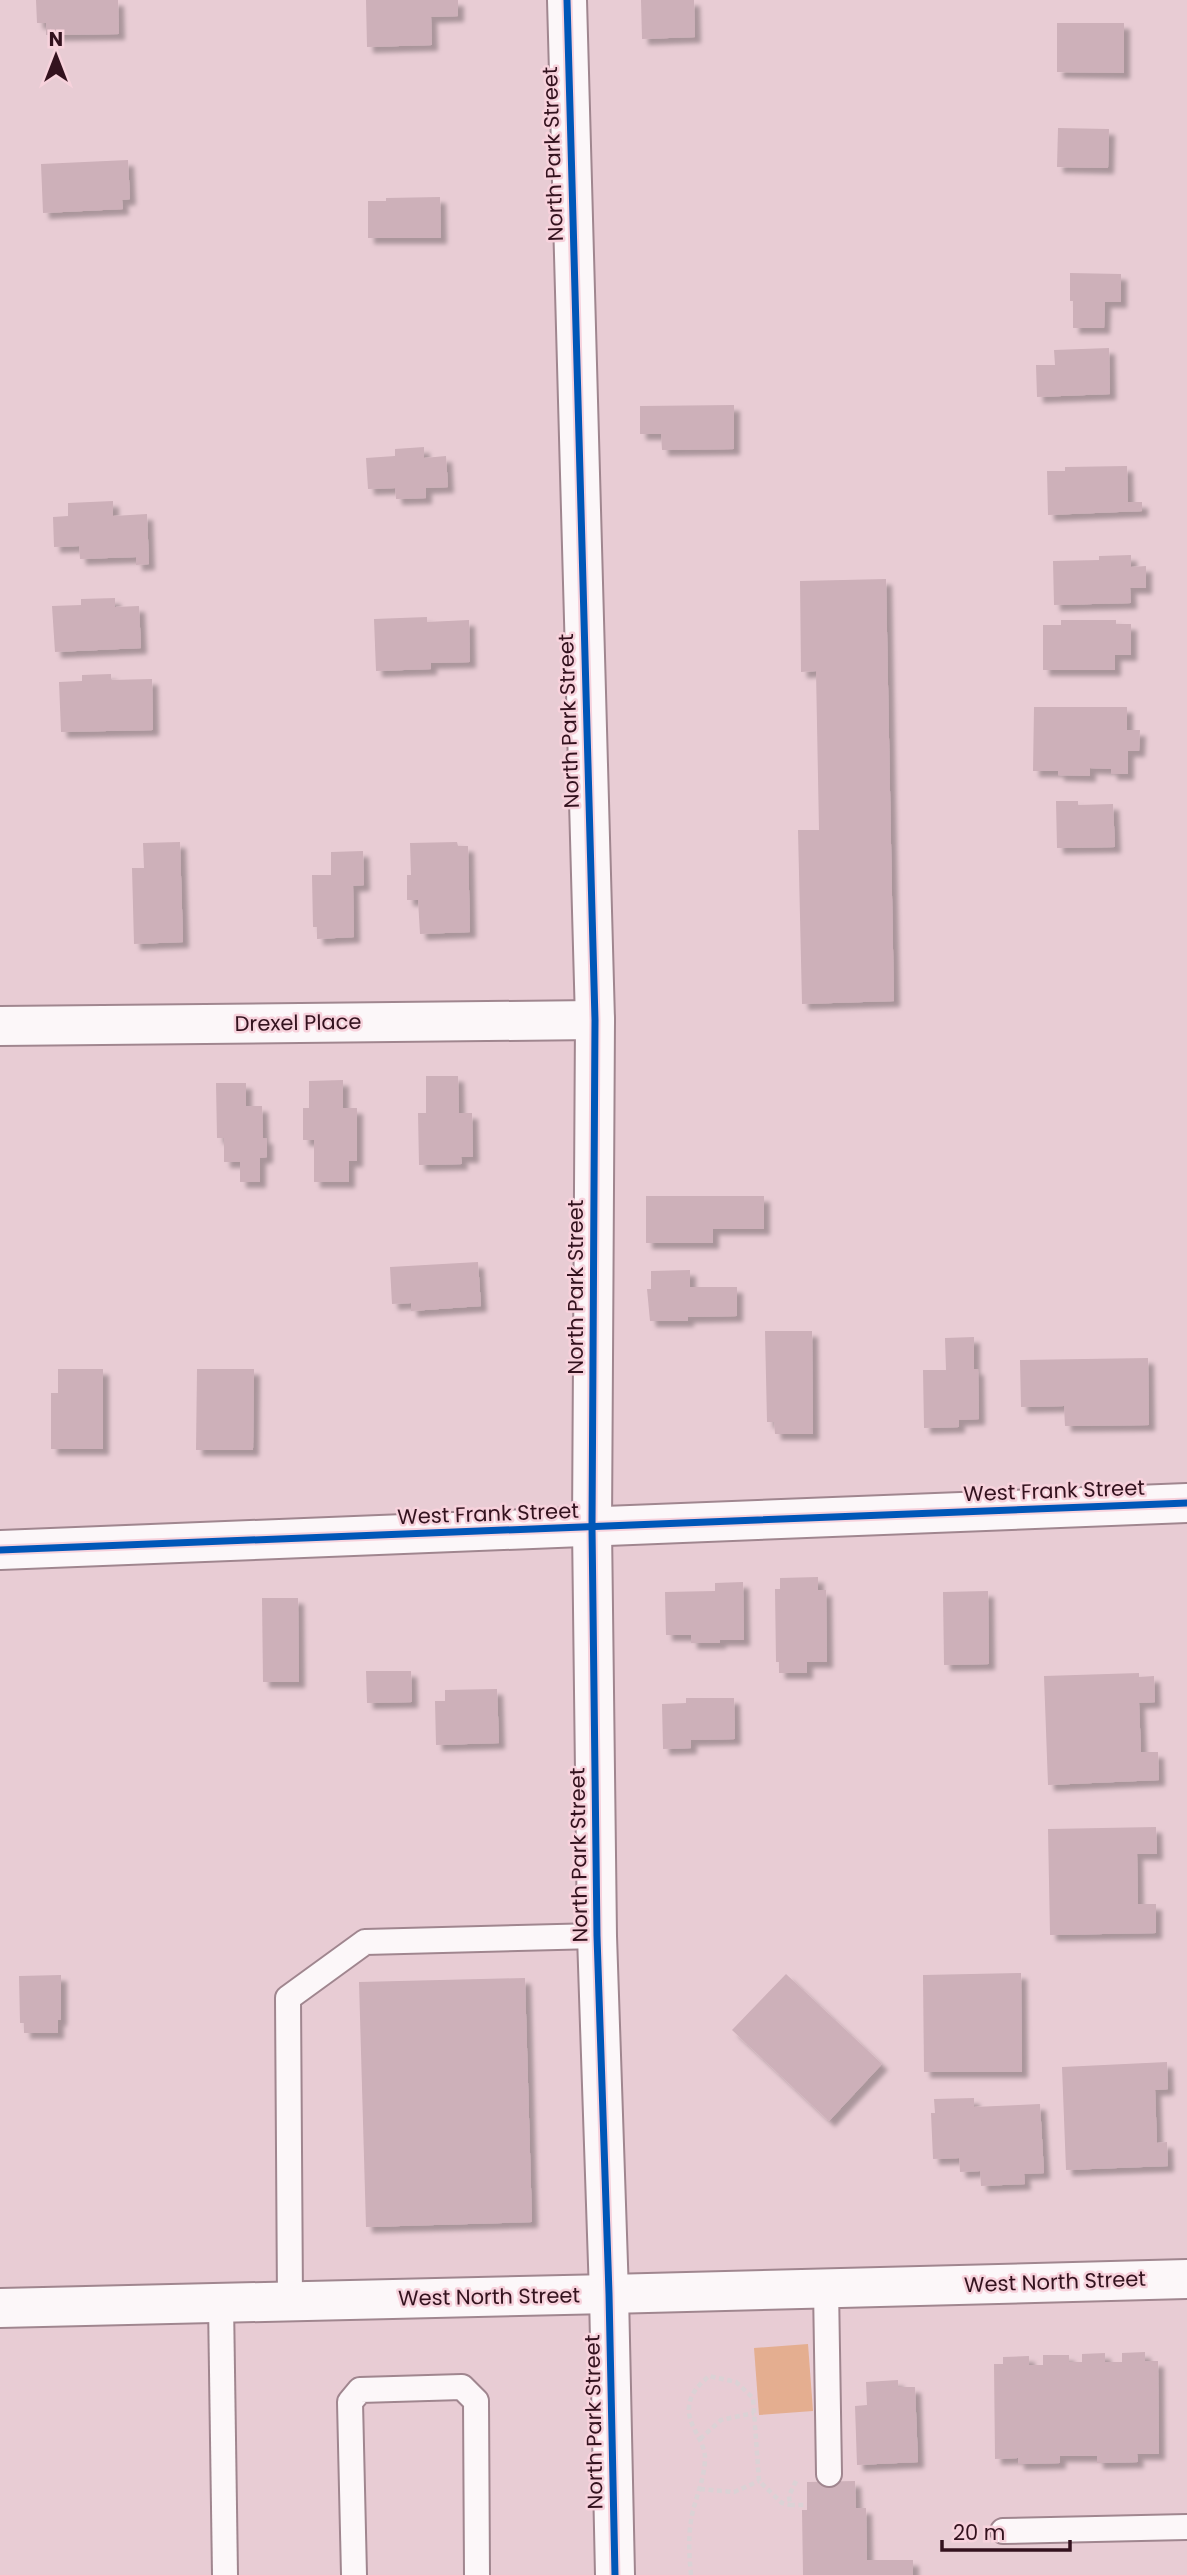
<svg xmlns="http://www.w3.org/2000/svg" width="1187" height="2575" font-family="Poppins,sans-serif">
	<defs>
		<filter id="shadow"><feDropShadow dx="6" dy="6" stdDeviation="2" flood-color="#0004"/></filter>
	</defs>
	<rect width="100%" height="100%" fill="#e8ccd4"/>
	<path fill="#e4ae90" d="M808,2344L813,2411L759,2415L754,2348Z"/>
	<g fill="#cdb0b9" filter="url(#shadow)">
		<path d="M36,0H118L119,34L46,35V23H37Z"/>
		<path d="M366,0H458V16L431,17L432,45L367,47Z"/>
		<path d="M641,0H694L695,37L642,39Z"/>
		<path d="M1057,23H1124V73L1057,72Z"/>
		<path d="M1058,128L1109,129L1108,168L1057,167Z"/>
		<path d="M128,160L130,199L122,200L123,209L43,213L41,164Z"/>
		<path d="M440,197L441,238H368V201H386V198Z"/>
		<path d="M1070,273L1121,274V302H1105L1104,328H1073V301H1070Z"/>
		<path d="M1109,348L1110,394L1037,397L1036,365H1055L1054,350Z"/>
		<path d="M734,405V449L662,450L661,434H640V406Z"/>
		<path d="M424,447V458L446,456L448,487L426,488V498L396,499L395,488L368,489L366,458L395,456V449Z"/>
		<path d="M1127,466L1128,502H1142V511L1048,515L1047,471H1065V467Z"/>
		<path d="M113,501V516L147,514L149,564L136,565V557L80,559L79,546L54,547L53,517L68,516V503Z"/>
		<path d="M1131,555V567L1146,566V588H1130L1131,603L1054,605L1053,561L1099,560V556Z"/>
		<path d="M886,579L894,1001L802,1004L798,830H819L816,671L801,672L800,581Z"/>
		<path d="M115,598V607L139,606L141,648L55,652L52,606L81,605V599Z"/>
		<path d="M427,617V622L469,620L470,662L431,663V669L376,671L374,619Z"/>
		<path d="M1061,620H1116V624H1131V655H1115V670H1043V625H1061Z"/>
		<path d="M111,674V680L152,679L153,730L61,732L59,682L82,681V675Z"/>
		<path d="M1034,707H1127V730H1140L1139,751H1128V774H1111V769L1090,768V776L1058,775V771H1033Z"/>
		<path d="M1056,801H1078V805L1113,804L1115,847L1057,848Z"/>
		<path d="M180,842L183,942L134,944L132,868H144L143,843Z"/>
		<path d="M457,842L458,846H468L470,932L420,934L418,900H407V875H411L410,843Z"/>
		<path d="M363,851L364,885L353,886L354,937L317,939V927H313L312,875H331V852Z"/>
		<path d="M426,1076H458L459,1113H472L473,1157H461L462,1164L419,1165L418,1113H426Z"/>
		<path d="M343,1080V1108H357V1161H349V1182H314V1140H303V1108H309V1081Z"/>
		<path d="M216,1083H246V1106H262L263,1138H267V1157L260,1158V1182H240V1162H224V1138H217Z"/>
		<path d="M646,1196H764V1229H713V1243H646Z"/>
		<path d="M478,1262L481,1306L411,1311V1303L392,1304L390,1267Z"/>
		<path d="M690,1270V1287H737V1316L688,1317V1321H650L647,1289H651V1271Z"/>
		<path d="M765,1331H812L813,1434H775L774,1422H767Z"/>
		<path d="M974,1337V1369H978L979,1419L959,1420V1427L924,1428L923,1370H946L945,1338Z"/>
		<path d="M1148,1358L1149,1425L1065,1426L1064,1406L1021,1407L1020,1360Z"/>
		<path d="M58,1369H103V1449H51V1393H58Z"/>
		<path d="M197,1369H254L253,1450H196Z"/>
		<path d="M818,1577V1590H826L827,1662H807V1673H779V1662H776L775,1589H780V1578Z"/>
		<path d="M743,1582L744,1640H720V1643H691V1635H666L665,1592L715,1591V1583Z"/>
		<path d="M988,1591L989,1664L944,1665L943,1592Z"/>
		<path d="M262,1598H298L299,1682H263Z"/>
		<path d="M366,1671H411L412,1702L367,1703Z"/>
		<path d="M1139,1673V1677L1154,1676L1155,1702L1139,1703L1141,1752H1158L1159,1780L1048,1785L1044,1676Z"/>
		<path d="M497,1689L499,1743L436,1745L435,1701H445V1690Z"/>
		<path d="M686,1698H734L735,1739L691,1740V1748L663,1749L662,1704L686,1703Z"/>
		<path d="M1156,1827L1157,1854H1137L1138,1904H1156V1933L1050,1935L1048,1829Z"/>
		<path d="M1021,1973L1022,2072H924L923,1975Z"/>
		<path d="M786,1974L882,2064L829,2121L732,2030Z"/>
		<path d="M61,1975V2020H58V2033H24V2023H20L19,1976Z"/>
		<path d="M525,1978L532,2222L366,2227L359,1982Z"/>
		<path d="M1167,2062L1168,2089L1155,2090L1157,2143L1167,2142L1168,2166L1066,2170L1062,2067Z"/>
		<path d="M974,2098V2107L1040,2104L1044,2173L1024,2174L1025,2184L981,2186L980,2171L960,2172L959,2158L933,2159L931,2113H935L934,2099Z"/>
		<path d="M1145,2352V2361H1158L1159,2454H1137L1138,2462L1097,2463V2456H1060V2463L1018,2464V2458L995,2459L994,2364H1003V2357L1029,2356V2365H1043V2355H1069V2362H1082V2354L1105,2353V2362H1122V2353Z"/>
		<path d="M898,2380V2387H915L918,2462L857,2465L855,2406L867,2405L866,2382Z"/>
		<path d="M855,2481L856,2508H866L867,2560H913V2575H803L802,2510H807V2482Z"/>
	</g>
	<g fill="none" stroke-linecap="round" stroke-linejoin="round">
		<defs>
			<g id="service">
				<path d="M826,2288L829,2474"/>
				<path d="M290,2301L288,1998L365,1942L597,1936"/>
				<path d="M221,2303L225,2575"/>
				<path d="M1003,2531L1187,2527"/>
				<path d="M354,2575L350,2402L360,2390L462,2387L476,2401L477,2575"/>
			</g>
			<g id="minor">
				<path d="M0,1026L595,1020"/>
				<path d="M0,1550L1187,1503"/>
				<path d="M609,2294L1187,2279"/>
			</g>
			<path id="tertiary" d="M0,2308L609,2294"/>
			<path id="primary" d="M567,0L595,1020L592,1527L597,1936L609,2294L615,2575"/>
		</defs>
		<use href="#service" stroke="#a0868f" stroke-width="28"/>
		<use href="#minor" stroke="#a0868f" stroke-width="42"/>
		<use href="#tertiary" stroke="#a0868f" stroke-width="42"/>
		<use href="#primary" stroke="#a0868f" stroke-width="42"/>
		<g stroke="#dbd2d5" stroke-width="4.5" stroke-dasharray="5 3.5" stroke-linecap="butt">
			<path d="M700,2439L721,2420L754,2413"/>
			<path d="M796,2481L789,2496L790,2505H807"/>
			<path d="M700,2489L734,2492L759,2481"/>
			<path d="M691,2575C689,2555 688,2535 692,2515C696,2496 705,2478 705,2457C704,2439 687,2425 689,2407C690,2393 700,2384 709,2376L736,2382L753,2398L759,2481L782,2503L790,2505"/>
		</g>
		<use href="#service" stroke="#fcf7f9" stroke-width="24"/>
		<use href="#minor" stroke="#fcf7f9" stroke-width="38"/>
		<use href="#tertiary" stroke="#fcf7f9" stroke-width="38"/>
		<use href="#primary" stroke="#fcf7f9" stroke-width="38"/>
		<defs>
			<g id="cycleway">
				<path d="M567,0L595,1020L592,1527L597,1936L609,2294L615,2575"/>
				<path d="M0,1550L1187,1503"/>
			</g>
		</defs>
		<use href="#cycleway" stroke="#f7d2dc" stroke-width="11"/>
		<use href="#cycleway" stroke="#0057b8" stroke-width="7"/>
	</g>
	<g text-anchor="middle" stroke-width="5" stroke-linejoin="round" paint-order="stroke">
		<g font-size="21" fill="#33121e" stroke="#f7d2dc">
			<text transform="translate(553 154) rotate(-92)" y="7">North Park Street</text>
			<text transform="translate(569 721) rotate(-92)" y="7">North Park Street</text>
			<text transform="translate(298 1023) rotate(-1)" y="7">Drexel Place</text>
			<text transform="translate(576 1287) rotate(-90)" y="7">North Park Street</text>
			<text transform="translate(1054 1491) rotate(-2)" y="7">West Frank Street</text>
			<text transform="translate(488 1514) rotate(-2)" y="7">West Frank Street</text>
			<text transform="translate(579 1855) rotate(-91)" y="7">North Park Street</text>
			<text transform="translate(1055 2282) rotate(-2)" y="7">West North Street</text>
			<text transform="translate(489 2297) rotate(-1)" y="7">West North Street</text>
			<text transform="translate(594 2422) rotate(-91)" y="7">North Park Street</text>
		</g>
	</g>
	<g transform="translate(56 56)" stroke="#f7d2dc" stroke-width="5" paint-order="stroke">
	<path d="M0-5L12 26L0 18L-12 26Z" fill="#33121e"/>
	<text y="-10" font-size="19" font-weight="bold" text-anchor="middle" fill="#33121e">N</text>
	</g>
	<path d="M942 2540v10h128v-10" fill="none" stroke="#33121e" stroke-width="3.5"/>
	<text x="953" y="2540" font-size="21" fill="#33121e" stroke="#f7d2dc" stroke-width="5" paint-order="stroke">20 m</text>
</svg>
